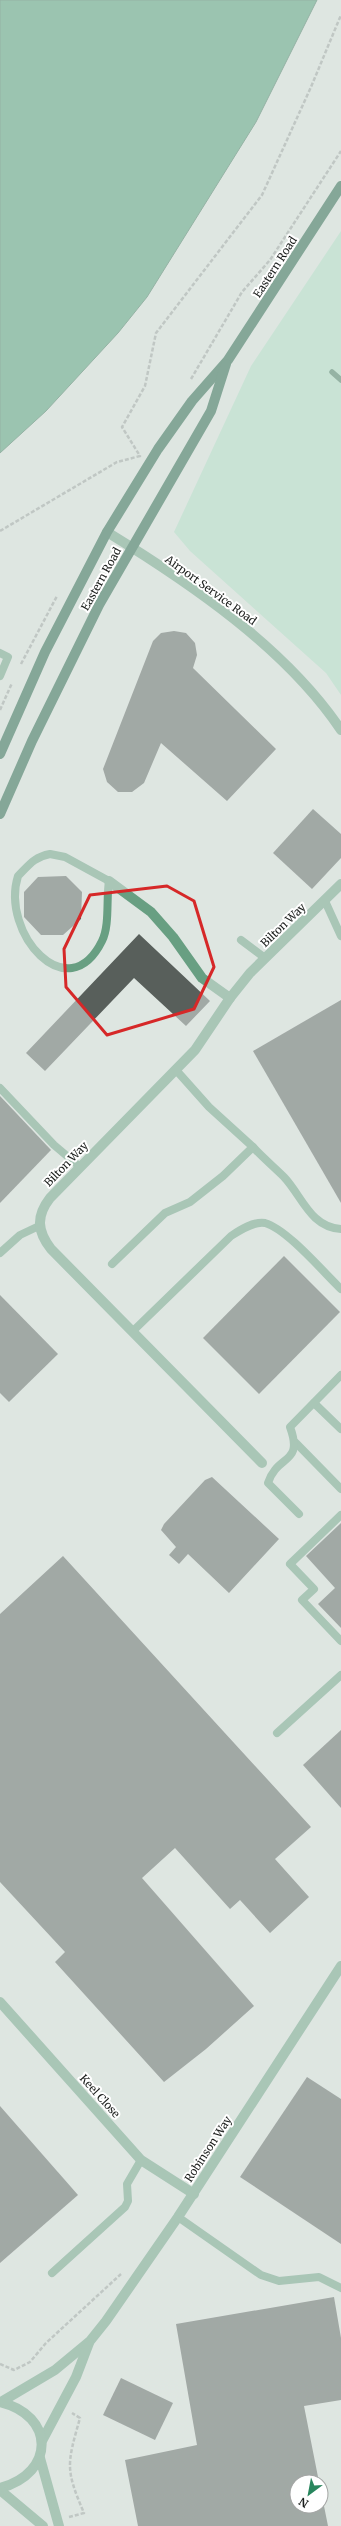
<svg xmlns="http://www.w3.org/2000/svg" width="341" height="2526" font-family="Merriweather,serif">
	<rect width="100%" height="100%" fill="#dee6e1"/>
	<path fill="#b0e0c6" d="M341,231V695L326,673L190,551L174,532L251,366Z"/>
	<path fill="#4a9b74" stroke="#3c7559" d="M0,0H317L256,122L147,297L118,333L46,411L0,453Z"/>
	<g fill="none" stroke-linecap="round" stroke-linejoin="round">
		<path stroke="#3c7559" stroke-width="5.5" d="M332,372L341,380"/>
	</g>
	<g fill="#585f5b">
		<path d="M174,631L186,633L195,643L197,655L193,668L276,749L227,801L161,743L144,783L132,792H118L107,782L103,769L153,641L161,633Z"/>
		<path d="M313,809L341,834V858L312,889L273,853Z"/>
		<path d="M66,876L82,892L81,919L63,935H41L24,917V892L38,877Z"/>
		<path d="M139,934L210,1001L186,1026L134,978L45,1071L26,1053Z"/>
		<path d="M341,1000V1203L253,1051Z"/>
		<path d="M0,1096L51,1150L0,1203Z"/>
		<path d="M284,1256L340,1312L259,1394L203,1338Z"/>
		<path d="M0,1295L58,1354L9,1402L0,1393Z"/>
		<path d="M212,1477L279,1539L229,1593L188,1554L179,1564L169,1555L176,1547L161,1530L164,1524L205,1480Z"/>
		<path d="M341,1523V1628L318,1604L335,1588L306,1556Z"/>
		<path d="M63,1556L311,1827L275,1859L309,1897L270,1933L240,1900L230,1909L175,1848L142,1878L254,2006L206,2049L164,2082L55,1962L65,1952L0,1882V1614Z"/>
		<path d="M341,1730V1808L303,1765Z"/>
		<path d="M307,2077L341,2099V2244L240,2177Z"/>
		<path d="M0,2106L78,2195L0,2263Z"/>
		<path d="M334,2297L341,2338V2400L304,2406L319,2482H297V2506H321V2491L328,2526H138L125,2460L197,2445L176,2324Z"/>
		<path d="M121,2378L173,2403L155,2440L103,2415Z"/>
	</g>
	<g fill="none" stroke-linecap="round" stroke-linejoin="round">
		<g stroke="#9ca39f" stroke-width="2.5" stroke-dasharray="4 2" stroke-linecap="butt">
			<path d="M191,379L242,292L270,260L341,151"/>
			<path d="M0,531L117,462L140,456L122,427L145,386L156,333L262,195L311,87L341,15"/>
			<path d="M21,664L57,596"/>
			<path d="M0,710L12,683"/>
			<path d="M0,2364L14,2370L30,2362L46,2343L121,2274"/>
			<path d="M69,2517L84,2513C65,2469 67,2464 80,2418L72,2413"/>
		</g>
		<g stroke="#689f82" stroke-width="8">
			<path d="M0,653L8,657L0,676"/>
			<path d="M50,854L65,857L109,881C106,899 110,925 102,941C68,1010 0,933 18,876C29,865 34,857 50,854Z"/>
			<path d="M325,901L341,936"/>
			<path d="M241,940L265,958"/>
			<path d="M0,1088L54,1145L80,1167"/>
			<path d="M253,1147C263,1158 274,1167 284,1177C302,1196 310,1227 341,1229"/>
			<path d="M0,1253L20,1235L39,1226"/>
			<path d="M112,1264L165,1213L190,1202L223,1176L253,1147L209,1107L176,1070"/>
			<path d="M133,1331L231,1236C240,1230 254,1221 265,1223C287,1229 324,1273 341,1289"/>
			<path d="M314,1403L341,1429"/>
			<path d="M296,1443L341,1489"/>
			<path d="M299,1514L268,1483C277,1454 304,1465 290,1427L341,1375"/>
			<path d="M341,1515L290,1564L314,1589L302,1600L341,1641"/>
			<path d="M277,1733L341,1675"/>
			<path d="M178,2217L261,2275L279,2281L319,2277L341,2288"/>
			<path d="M52,2273L125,2207L128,2201L127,2184L141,2160"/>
		</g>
		<g stroke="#689f82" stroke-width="10">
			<path d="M107,532C190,583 286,648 341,730"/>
			<path d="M109,881L151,912L173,937L202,978L230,998"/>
			<path d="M262,1463L51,1249C37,1231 36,1216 50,1198L195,1050L230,998L250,973L341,884"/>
			<path d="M0,2002L141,2160L194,2194"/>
			<path d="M1,2402L55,2370L90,2341L106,2321L178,2217L341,1966"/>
			<path d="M42,2441L76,2377L89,2343"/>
		</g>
		<g stroke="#689f82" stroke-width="10">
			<path d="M0,2402C55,2415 56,2473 0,2488"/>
			<path d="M40,2458L59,2526"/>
			<path d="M0,2490L43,2526"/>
		</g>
		<g stroke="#195b3e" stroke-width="10">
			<path d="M0,754L45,652L107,532L158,449L192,401L228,360L341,186"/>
			<path d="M0,814L32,741L99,605L211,411L226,364"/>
		</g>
	</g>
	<path d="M0 0H341V2526H0ZM167,886L194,901L214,967L194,1009L107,1035L66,987L64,949L90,895Z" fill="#dee6e1" fill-opacity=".55" fill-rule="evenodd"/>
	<path fill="none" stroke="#d62828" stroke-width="3" stroke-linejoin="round" d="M167,886L194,901L214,967L194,1009L107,1035L66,987L64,949L90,895Z"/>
	<g text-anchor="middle" stroke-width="4" stroke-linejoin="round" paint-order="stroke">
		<g font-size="11" fill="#1a1d1b" stroke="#fff">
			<text transform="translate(275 267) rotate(-57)" y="4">Eastern Road</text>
			<text transform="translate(101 579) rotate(-61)" y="4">Eastern Road</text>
			<text transform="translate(211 590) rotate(36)" y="4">Airport Service Road</text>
			<text transform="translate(283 925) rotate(-44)" y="4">Bilton Way</text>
			<text transform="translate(66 1164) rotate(-46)" y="4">Bilton Way</text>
			<text transform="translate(100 2096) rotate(48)" y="4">Keel Close</text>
			<text transform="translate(208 2149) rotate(-57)" y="4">Robinson Way</text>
		</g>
	</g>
	<g transform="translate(309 2494) rotate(212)"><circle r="19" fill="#ffffff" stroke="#a3a5a4"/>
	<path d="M0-3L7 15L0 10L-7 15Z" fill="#28865d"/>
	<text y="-6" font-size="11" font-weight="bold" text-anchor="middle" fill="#1a1d1b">N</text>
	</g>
</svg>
